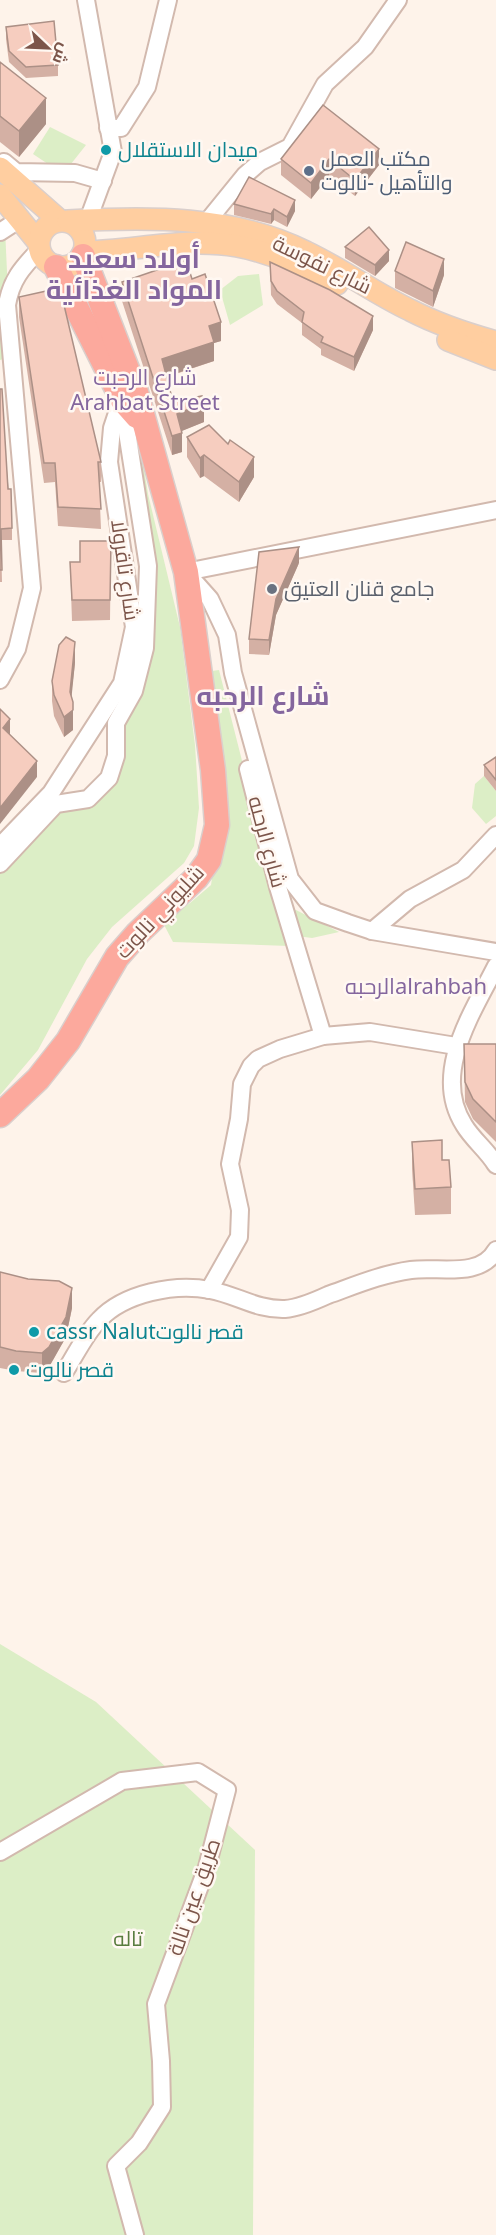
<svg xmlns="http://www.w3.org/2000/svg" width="496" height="2235" font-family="'Noto Sans',Cairo,sans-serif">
	<rect width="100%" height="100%" fill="#fef3ea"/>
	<g fill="#dceec6">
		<path d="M50,127L86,145L63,174L33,154Z"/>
		<path d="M0,219L5,229L11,357L0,360Z"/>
		<path d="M259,274L263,305L230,325L220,290L238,276Z"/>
		<path d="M128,428L138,431L148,494L180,627L195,745L199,808L194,846L184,863L112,927L87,959L38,1050L0,1095V869L63,806L88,793L104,774L148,566Z"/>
		<path d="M219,670L289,946L173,942L162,921L190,903L211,885L220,825L205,672Z"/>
		<path d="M484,776L496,791V816L486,824L472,808L475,784Z"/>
		<path d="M291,909L296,910L339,932L312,938L297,936Z"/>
		<path d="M0,1644L96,1702L255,1850L253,2235H0Z"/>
	</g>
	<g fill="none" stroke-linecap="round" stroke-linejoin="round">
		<defs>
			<g id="minor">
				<path d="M86,0L113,152L88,220"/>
				<path d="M108,128H121L147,87L168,0"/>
				<path d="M4,162L16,172L75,173L103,181"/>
				<path d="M206,223L245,175L260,162L290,147L325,84L365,47L398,0"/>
				<path d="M0,232L20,219"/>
				<path d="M186,572L210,599L227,635L233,673L290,879L315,911L348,923L372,931L496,952"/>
				<path d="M186,572L496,510"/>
				<path d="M0,680L17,649L32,588L7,305C11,280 22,268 39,250"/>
				<path d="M248,769L278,887L323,1036"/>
				<path d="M0,846L51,793L122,683L134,627L109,462L112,428L121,401"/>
				<path d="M0,864L56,804L88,799L109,778L116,756V723L134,691L145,648L148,566L122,400"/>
				<path d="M372,931L410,899L463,870L496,835"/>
				<path d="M496,966C473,1012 431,1073 464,1125C473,1140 487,1150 496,1165"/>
				<path d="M209,1290L239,1237L240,1210L230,1164L239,1119L242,1084L251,1066L258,1059L280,1049L323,1036L370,1032L456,1046"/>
				<path d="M64,1373C75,1356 85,1334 99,1320C124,1293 175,1283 210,1290C237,1295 257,1310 285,1309C299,1308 315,1301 328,1295C356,1285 382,1274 411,1270C438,1266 480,1279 496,1250"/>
				<path d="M0,1852L122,1781L198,1772L227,1790L207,1867L156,2004L161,2061L162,2107L139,2143L116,2166L135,2235"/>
			</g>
			<g id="major">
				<path d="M0,168L59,220"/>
				<path d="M0,195L38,242"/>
				<circle cx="62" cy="244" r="23"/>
				<path d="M68,221C148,217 233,215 306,252C342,269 374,293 410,310C437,324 467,334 496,342"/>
				<path d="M84,252C134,251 187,237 237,246C271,252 306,269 337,284"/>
				<path d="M448,340L496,359"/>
			</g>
			<g id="highway">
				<path d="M56,267L122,399L137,416"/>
				<path d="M0,1115L38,1079L68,1041L117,957L138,933L196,878L209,860L217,825L213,770L186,572L136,392L83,256"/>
			</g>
		</defs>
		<use href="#minor" stroke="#d2b9ae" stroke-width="20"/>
		<use href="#major" stroke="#dacfcc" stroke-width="24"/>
		<use href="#highway" stroke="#dacfcc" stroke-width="27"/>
		<use href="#minor" stroke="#fff" stroke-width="16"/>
		<use href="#major" stroke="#ffcea0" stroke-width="21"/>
		<use href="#highway" stroke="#fca99d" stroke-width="24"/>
	</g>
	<g fill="#d4b0a4">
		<path d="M6,27L58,65V76L26,78L9,62L6,39Z"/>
		<path d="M0,62L46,124L19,157L0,142Z"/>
		<path d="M323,105L379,165L355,196L329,176L311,199L281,175V159Z"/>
		<path d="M234,204L295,211L287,227L274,220L271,224L234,215Z"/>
		<path d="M345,247L389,261L375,276L345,258Z"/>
		<path d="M270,262L373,330L354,371L321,355V349L302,335V323L277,304L271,295Z"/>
		<path d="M395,271L444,275L433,307L395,288Z"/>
		<path d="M192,279L221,341L214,343V361L167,377L173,402L204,422L181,431L182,452L172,455L122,301V282Z"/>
		<path d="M19,297L101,462V482H99L101,529L58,526L55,482L44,483L19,317Z"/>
		<path d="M0,389L12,528V540H1L2,582H0Z"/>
		<path d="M187,437L254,477L239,502L204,476L200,478L187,457Z"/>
		<path d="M111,541L110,620L72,621L70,562H80Z"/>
		<path d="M299,563L276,615L269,655L249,654V639Z"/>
		<path d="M75,663L71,696L73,730L64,737L54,716L52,701V681Z"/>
		<path d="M496,757V791L484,776V765Z"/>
		<path d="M464,1044H496V1142L473,1119L465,1102Z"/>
		<path d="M412,1142L442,1160L451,1187V1214L415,1215L412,1169Z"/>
		<path d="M0,1272L72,1308L66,1337L49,1367L42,1373L16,1371L0,1368Z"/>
	</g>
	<g fill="#ac9086">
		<path d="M46,98V124L19,157V131Z"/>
		<path d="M379,149V165L355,196V180Z"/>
		<path d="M329,159V176L311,199V183Z"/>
		<path d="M295,200V211L287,227V217Z"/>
		<path d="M274,209V220L271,224V214Z"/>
		<path d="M389,250V261L375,276V265Z"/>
		<path d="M444,259V275L433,307V291Z"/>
		<path d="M373,316V330L354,371V357Z"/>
		<path d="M221,322V341L214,343V361L162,378V359L209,326Z"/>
		<path d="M204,403V422L177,433V414Z"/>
		<path d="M182,433V452L172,455V436Z"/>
		<path d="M204,455V476L200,478V458Z"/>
		<path d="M254,457V477L239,502V482Z"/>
		<path d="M299,547V563L276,615L269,655V640L276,599Z"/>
		<path d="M75,642V663L70,712V692Z"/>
		<path d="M73,702V730L64,737V717Z"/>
		<path d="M10,719V735L3,728Z"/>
		<path d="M37,761V777L0,824V808Z"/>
		<path d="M72,1288V1308L66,1337L49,1367L42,1373V1353Z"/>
	</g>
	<g fill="#f6cdbf" stroke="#ac9086" stroke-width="1.5">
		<path d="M54,21L58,65L26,67L9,51L6,27Z"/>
		<path d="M0,62L46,98L19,131L0,116Z"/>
		<path d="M323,105L379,149L355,180L329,159L311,183L281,159Z"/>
		<path d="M249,177L295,200L287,217L274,209L271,214L234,204Z"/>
		<path d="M369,227L389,250L375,265L345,247Z"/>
		<path d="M406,242L444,259L433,291L395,271Z"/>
		<path d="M186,260L192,279L205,274L221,322L209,326L214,342L162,359L173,402L202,396L204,403L177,414L182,433L172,436L122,282Z"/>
		<path d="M270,262L330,290L373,316L354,357L321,342L323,337L302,322L304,312L277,291L271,281Z"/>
		<path d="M60,288L101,462H98L101,509L58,507L55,463H44L19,297Z"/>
		<path d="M0,389H2L8,489H11L12,528L1,529L2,570H0Z"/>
		<path d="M209,425L228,444L230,440L254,457L239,482L204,455L200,458L187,437Z"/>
		<path d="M80,541H111L110,600H72L70,562H80Z"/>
		<path d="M299,547L276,599L269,640L249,639L259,552Z"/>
		<path d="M66,637L75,642L70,692L73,702V710L64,717L54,695L52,681L59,645Z"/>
		<path d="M0,709L10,719L3,728L37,761L0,808Z"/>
		<path d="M496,757V780L484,765Z"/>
		<path d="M464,1044H496V1122L473,1099L465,1082Z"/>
		<path d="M442,1140V1160H449L451,1187L415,1189L412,1142Z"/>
		<path d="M0,1272L28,1279L59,1281L72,1288L66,1317L49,1347L42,1353L16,1351L0,1347Z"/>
	</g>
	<g fill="#0f9aa8" stroke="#fff8f2" stroke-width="2">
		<circle cx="106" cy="150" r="6"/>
		<circle cx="34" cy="1332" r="6"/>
		<circle cx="14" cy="1370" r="6"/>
	</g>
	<circle fill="#5c6f8a" stroke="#fff8f2" stroke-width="2" cx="309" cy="171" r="6"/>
	<circle fill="#6b7280" stroke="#fff8f2" stroke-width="2" cx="272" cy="589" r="6"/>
	<g text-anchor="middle" stroke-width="5" stroke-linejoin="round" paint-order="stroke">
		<g font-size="21" fill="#0d838f" stroke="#fff8f2" text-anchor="start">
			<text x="118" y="157">ميدان الاستقلال</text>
			<text x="46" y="1339">cassr Nalutقصر نالوت</text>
			<text x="26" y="1377">قصر نالوت</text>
		</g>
		<g font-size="21" fill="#4e5e75" stroke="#fff8f2" text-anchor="start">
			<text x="321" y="166">مكتب العمل<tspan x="321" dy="24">والتأهيل -نالوت</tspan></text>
		</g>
		<g font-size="21" fill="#7c554a" stroke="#fff8f2">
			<text transform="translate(322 265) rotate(26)" y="7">شارع نفوسة</text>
			<text transform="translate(125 570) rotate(82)" y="7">شارع تاقرولا</text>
			<text transform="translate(267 842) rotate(75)" y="7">شارع الرحبه</text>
			<text transform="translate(160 912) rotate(-47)" y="7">شليوني نالوت</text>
			<text transform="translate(194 1897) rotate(-71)" y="7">طريق عين تالة</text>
		</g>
		<g font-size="21" fill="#5b616d" stroke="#fff8f2" text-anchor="start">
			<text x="284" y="596">جامع قنان العتيق</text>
		</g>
		<g font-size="21" fill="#597c3e" stroke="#fff8f2">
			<text x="128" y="1946">تاله</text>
		</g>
		<g font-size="22" fill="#84669e" stroke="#fff8f2">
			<text x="145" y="385">شارع الرحبت<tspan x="145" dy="25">Arahbat Street</tspan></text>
			<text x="416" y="994">الرحبهalrahbah</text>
		</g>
		<g font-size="27" font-weight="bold" fill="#84669e" stroke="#fff8f2">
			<text x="134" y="268">أولاد سعيد<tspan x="134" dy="31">المواد الغذائية</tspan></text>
			<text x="263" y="705">شارع الرحبه</text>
		</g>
	</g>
	<g transform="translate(48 48) rotate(113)" stroke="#fff8f2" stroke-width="4.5" paint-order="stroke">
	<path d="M0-4.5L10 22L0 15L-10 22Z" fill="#7c554a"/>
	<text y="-9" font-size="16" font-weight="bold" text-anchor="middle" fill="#7c554a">ش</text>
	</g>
</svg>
